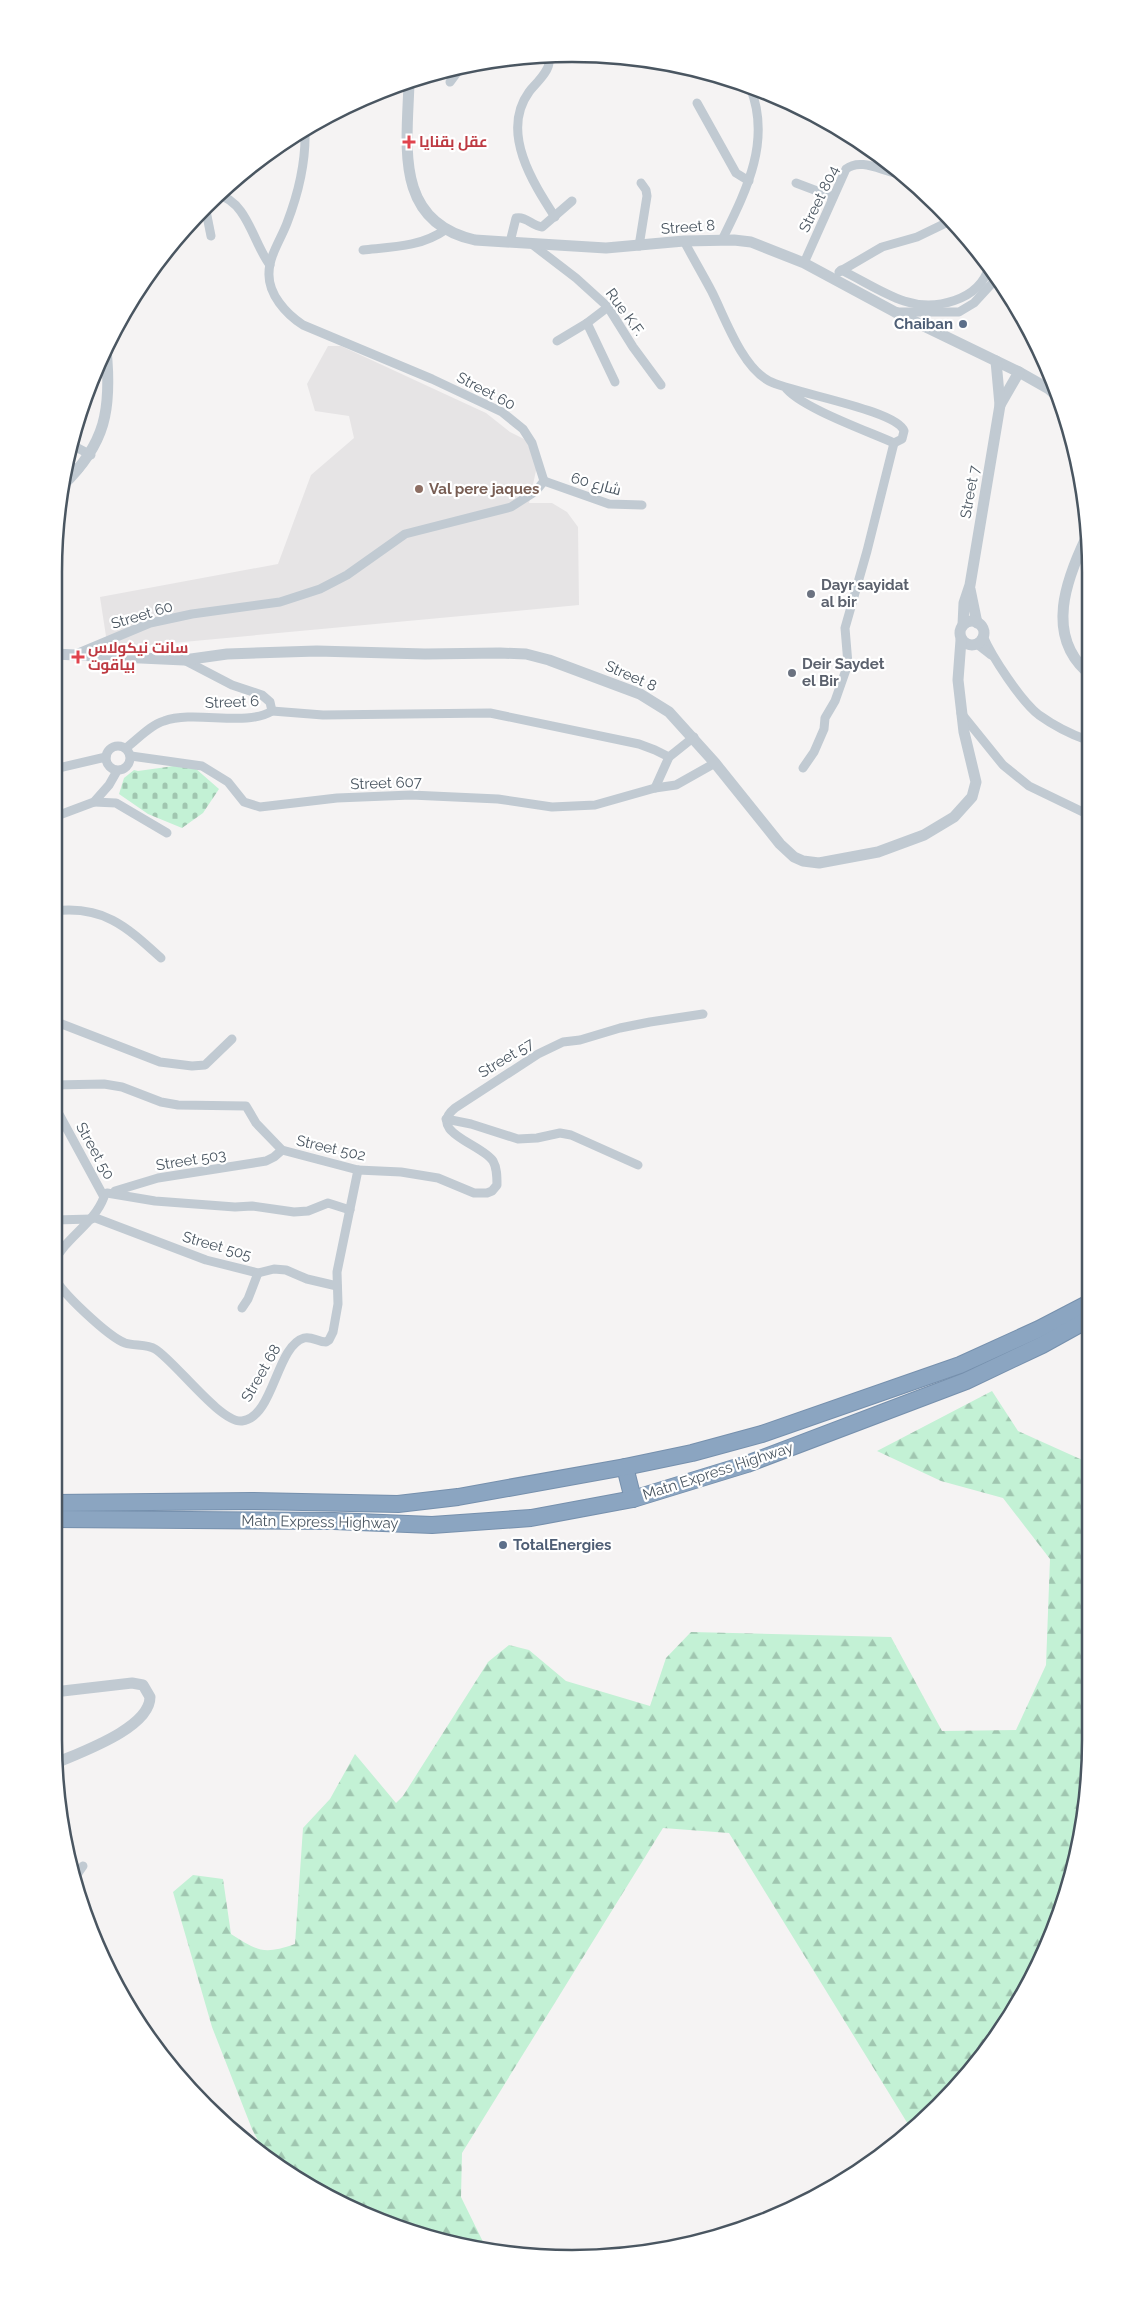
<svg xmlns="http://www.w3.org/2000/svg" width="1144" height="2312" font-family="Raleway,Cairo,sans-serif">
	<defs>
		<pattern id="forest-firs" width="22" height="20" patternUnits="userSpaceOnUse" patternTransform="scale(1.25)"><rect width="22" height="20" fill="#c3f1d5"/><path d="M5 1l3.5 6h-7zM16 11l3.5 6h-7z" fill="#a0c6b0"/></pattern>
		<pattern id="cemetery-stones" width="16" height="16" patternUnits="userSpaceOnUse" patternTransform="scale(1.25)"><rect width="16" height="16" fill="#c3f1d5"/><path d="M2 7V4a2 2 0 0 1 4 0v3zM10 15v-3a2 2 0 0 1 4 0v3z" fill="#a0c6b0"/></pattern>
	</defs>
	<rect width="100%" height="100%" fill="#f5f3f3"/>
	<path fill="#e6e4e5" d="M328,346H341L486,413L510,432L526,440L537,466L529,503H552L567,512L578,527L579,605L108,649L100,597L278,564L311,475L354,438L349,416L315,411L307,384Z"/>
	<path fill="url(#forest-firs)" d="M992,1391L1018,1431L1089,1463L1090,1740L1080,1841L1051,1939L1003,2028L961,2082L911,2129L729,1833L663,1828L462,2153L461,2197L487,2250L471,2248L374,2219L313,2189L265,2154L252,2129L212,2027L173,1892L193,1875L223,1879L231,1934C258,1951 263,1955 295,1944L303,1828L330,1799L355,1754L396,1803L403,1796L488,1662L509,1645L529,1650L566,1681L650,1706L666,1658L691,1632L891,1637L942,1731L1016,1730L1046,1665L1050,1559L1003,1498L941,1481L877,1451Z"/>
	<path fill="url(#cemetery-stones)" d="M174,766L195,768L219,789L203,813L182,828L148,814L119,794L124,778L134,770L138,771Z"/>
	<g fill="none" stroke-linecap="round" stroke-linejoin="round">
		<defs>
			<g id="motorway">
				<path d="M625,1467L633,1499"/>
				<path d="M54,1503L251,1501L398,1504L458,1497L625,1467L692,1453L762,1434L960,1365L1039,1329L1089,1303"/>
				<path d="M54,1519L334,1521L432,1525L531,1518L633,1499L747,1464L966,1381L1042,1345L1089,1319"/>
			</g>
		</defs>
		<use href="#motorway" stroke="#7690ad" stroke-width="18"/>
		<g stroke="#c1cad2" stroke-width="9">
			<path d="M545,56L549,61C550,71 535,84 529,92C500,132 533,183 555,217"/>
			<path d="M450,82L461,67"/>
			<path d="M697,103L736,173L749,181"/>
			<path d="M305,130C306,162 299,192 287,223C281,239 269,256 269,273C268,294 286,314 303,325L432,379L502,412L523,429L532,443L544,481"/>
			<path d="M796,183L833,197"/>
			<path d="M218,195C247,201 254,245 270,265"/>
			<path d="M205,206L211,236"/>
			<path d="M722,240C746,191 772,141 750,87"/>
			<path d="M684,241C693,258 703,275 712,292C725,318 742,367 769,381C792,393 897,410 904,431L902,439L894,443C870,432 799,407 785,387"/>
			<path d="M510,242L516,218C526,216 532,226 542,227L572,201"/>
			<path d="M533,245L576,278L608,307L633,347L661,385"/>
			<path d="M639,246L647,196L646,190L641,183"/>
			<path d="M363,250C391,247 421,247 445,230"/>
			<path d="M804,263L846,169C861,157 883,172 900,174"/>
			<path d="M841,270C862,280 883,294 904,301C935,311 979,301 989,267"/>
			<path d="M839,272L882,247L917,237L948,222"/>
			<path d="M895,312H959L974,303L996,279"/>
			<path d="M587,323L615,382"/>
			<path d="M557,341L587,323L608,307"/>
			<path d="M72,445L91,455"/>
			<path d="M66,465L79,469"/>
			<path d="M544,481L609,504L642,505"/>
			<path d="M983,636C992,657 1021,701 1039,715C1053,725 1070,734 1087,740"/>
			<path d="M977,644L991,655"/>
			<path d="M76,654L150,623L192,614L280,602L320,589L347,575L405,534L511,507L536,491L544,481"/>
			<path d="M272,711L323,715L490,713L639,744L655,750L669,757"/>
			<path d="M961,713L1003,765L1029,786L1087,814"/>
			<circle cx="118" cy="758" r="12"/>
			<path d="M126,748C137,740 150,725 164,721C194,710 247,727 272,711L270,702L262,695L232,685L184,660"/>
			<path d="M131,756L202,766L228,782L244,802L260,807L337,798L411,795L498,799L552,807L595,805L655,788L676,785L715,763"/>
			<path d="M803,768L814,752L824,729L825,718L835,701L848,664L845,628L867,551L894,443"/>
			<path d="M54,769L106,757"/>
			<path d="M655,788L669,757L694,737"/>
			<path d="M94,802L116,803L167,833"/>
			<path d="M54,817L94,802L109,785L117,771"/>
			<path d="M54,900L60,910"/>
			<path d="M54,911C104,905 127,927 161,958"/>
			<path d="M54,1021L160,1062L192,1066L205,1065L232,1039"/>
			<path d="M54,1085L104,1084L122,1087L161,1102L178,1105L246,1106L256,1123L282,1150L358,1170L401,1172L438,1178L474,1193H487L492,1191L497,1185C497,1176 497,1168 493,1161C482,1144 426,1132 455,1108L538,1054L563,1042L580,1040L620,1028L650,1022L703,1014"/>
			<path d="M446,1119L471,1124L518,1139L537,1138L560,1133L571,1135L638,1165"/>
			<path d="M115,1191L158,1178L266,1161L274,1157L282,1150"/>
			<path d="M107,1193L155,1201L235,1207L252,1206L294,1212L308,1211L328,1203L350,1210"/>
			<path d="M93,1217L206,1260L258,1273L274,1269L286,1270L307,1279L337,1286"/>
			<path d="M54,1220L92,1219"/>
			<path d="M54,1262C66,1237 94,1224 104,1197L54,1105"/>
			<path d="M54,1276C59,1291 109,1337 125,1343C134,1346 147,1344 155,1349C175,1361 220,1423 242,1421C274,1417 276,1346 304,1338C312,1336 318,1342 326,1342L329,1340L333,1332L338,1304L337,1272L358,1170"/>
			<path d="M242,1308L248,1299L258,1273"/>
			<path d="M74,1879L83,1866"/>
		</g>
		<g stroke="#c1cad2" stroke-width="11">
			<path d="M409,83C407,147 394,222 475,240L606,248L684,241L734,240L751,242L804,263L895,312L1019,372L1049,389L1057,396"/>
			<path d="M1000,405L1019,372"/>
			<path d="M62,486C106,444 112,409 106,349"/>
			<path d="M1086,538C1066,580 1046,634 1086,671"/>
			<path d="M970,589L977,623"/>
			<circle cx="972" cy="633" r="12"/>
			<path d="M963,625L964,603L970,585L1000,405L996,361"/>
			<path d="M54,654L184,660L227,654L317,651L425,654L500,653L526,654L549,660L640,694L669,712L715,763L780,844L794,857L803,861L819,863L878,852L924,835L954,817L972,797L976,782L964,732L958,680L961,640"/>
			<path d="M54,1692L132,1683L143,1685L150,1697C150,1728 81,1752 56,1763"/>
		</g>
		<use href="#motorway" stroke="#8ba5c1" stroke-width="16"/>
	</g>
	<g fill="#e0444e" stroke="#fff" stroke-width="2">
		<path d="M406.5 134.5h5v5h5v5h-5v5h-5v-5h-5v-5h5z"/>
		<path d="M75.5 649.5h5v5h5v5h-5v5h-5v-5h-5v-5h5z"/>
	</g>
	<g fill="#5c6f8a" stroke="#fff" stroke-width="2">
		<circle cx="963" cy="324" r="5"/>
		<circle cx="503" cy="1545" r="5"/>
	</g>
	<circle fill="#8d6e63" stroke="#fff" stroke-width="2" cx="419" cy="489" r="5"/>
	<g fill="#6b7280" stroke="#fff" stroke-width="2">
		<circle cx="811" cy="594" r="5"/>
		<circle cx="792" cy="673" r="5"/>
	</g>
	<g text-anchor="middle" stroke-width="4.5" stroke-linejoin="round" paint-order="stroke">
		<g font-size="15" font-weight="bold" fill="#be3a42" stroke="#fff" text-anchor="start">
			<text x="419" y="147">عقل بقنايا</text>
			<text x="88" y="653">سانت نيكولاس<tspan x="88" dy="17">بياقوت</tspan></text>
		</g>
		<g font-size="15" fill="#4a5661" stroke="#fff">
			<text transform="translate(819 199) rotate(-64)" y="5">Street 804</text>
			<text transform="translate(688 227) rotate(-4)" y="5">Street 8</text>
			<text transform="translate(625 312) rotate(54)" y="5">Rue K.F.</text>
			<text transform="translate(486 391) rotate(28)" y="5">Street 60</text>
			<text transform="translate(596 484) rotate(15)" y="5">شارع 60</text>
			<text transform="translate(970 492) rotate(-80)" y="5">Street 7</text>
			<text transform="translate(142 615) rotate(-17)" y="5">Street 60</text>
			<text transform="translate(631 676) rotate(24)" y="5">Street 8</text>
			<text transform="translate(232 702) rotate(-2)" y="5">Street 6</text>
			<text transform="translate(386 783) rotate(-2)" y="5">Street 607</text>
			<text transform="translate(506 1058) rotate(-31)" y="5">Street 57</text>
			<text transform="translate(331 1148) rotate(13)" y="5">Street 502</text>
			<text transform="translate(95 1151) rotate(61)" y="5">Street 50</text>
			<text transform="translate(191 1160) rotate(-9)" y="5">Street 503</text>
			<text transform="translate(217 1246) rotate(16)" y="5">Street 505</text>
			<text transform="translate(261 1373) rotate(-60)" y="5">Street 68</text>
			<text transform="translate(718 1471) rotate(-18)" y="5">Matn Express Highway</text>
			<text transform="translate(320 1522) rotate(1)" y="5">Matn Express Highway</text>
		</g>
		<g font-size="15" font-weight="bold" fill="#4e5e75" stroke="#fff" text-anchor="end">
			<text x="953" y="329">Chaiban</text>
			<text x="513" y="1550" text-anchor="start">TotalEnergies</text>
		</g>
		<g font-size="15" font-weight="bold" fill="#785e54" stroke="#fff" text-anchor="start">
			<text x="429" y="494">Val pere jaques</text>
		</g>
		<g font-size="15" font-weight="bold" fill="#5b616d" stroke="#fff" text-anchor="start">
			<text x="821" y="590">Dayr sayidat<tspan x="821" dy="17">al bir</tspan></text>
			<text x="802" y="669">Deir Saydet<tspan x="802" dy="17">el Bir</tspan></text>
		</g>
	</g>
	<path d="M0 0H1144V2312H0ZM572 62H572A510 510 0 0 1 1082 572V1740A510 510 0 0 1 572 2250H572A510 510 0 0 1 62 1740V572A510 510 0 0 1 572 62Z" fill="#fff" fill-rule="evenodd"/>
	<path fill="none" stroke="#4a5661" stroke-width="2.5" d="M572 62H572A510 510 0 0 1 1082 572V1740A510 510 0 0 1 572 2250H572A510 510 0 0 1 62 1740V572A510 510 0 0 1 572 62Z"/>
</svg>
